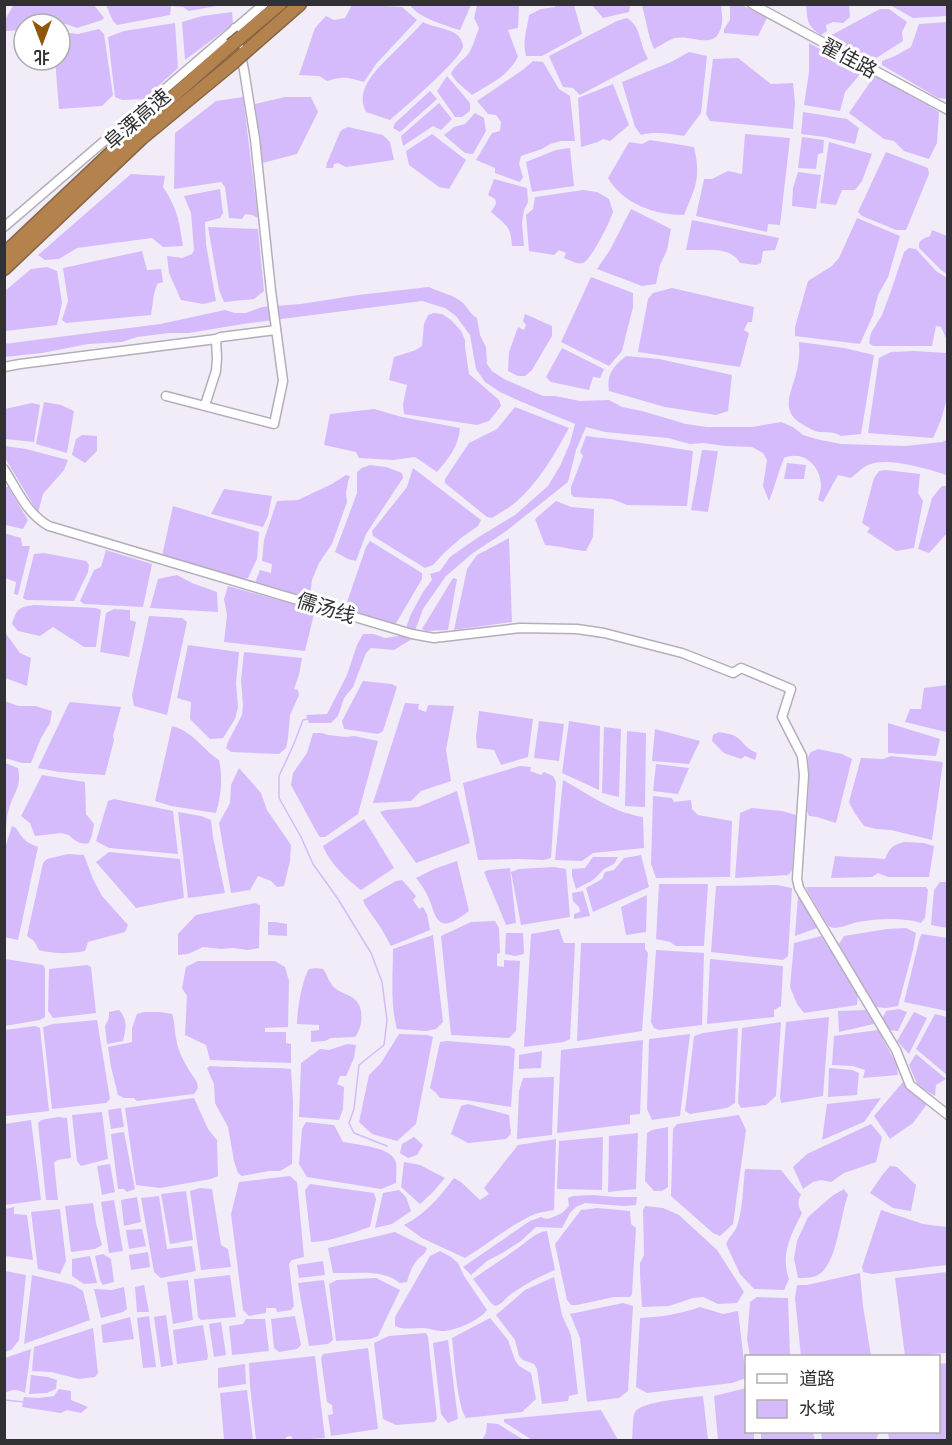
<svg xmlns="http://www.w3.org/2000/svg" width="952" height="1445" font-family="'Fira Sans Condensed','Noto Sans SC',sans-serif">
	<rect width="100%" height="100%" fill="#f1ecf8"/>
	<g fill="#d5bbfc">
		<path d="M14,4L94,5L104,18L102,20L77,28L66,24H24V30L5,31V20Z"/>
		<path d="M379,4L384,6L402,7L417,20L376,64L364,82C347,77 344,76 327,81L319,76L299,75L315,28L326,16L334,20L345,18L352,5Z"/>
		<path d="M106,5H222L189,11L183,7L171,6L170,15L117,25L113,21Z"/>
		<path d="M410,5V4L471,5L460,30C446,26 417,17 410,5Z"/>
		<path d="M477,5H519L518,28L508,30L518,57C507,77 491,83 472,95L457,82L451,74C454,65 465,60 470,51C474,44 476,35 479,28L474,18Z"/>
		<path d="M555,5H574L582,34L542,56H526C522,40 527,31 529,15L541,9L555,7Z"/>
		<path d="M637,5V6H630L629,12L603,18L592,5Z"/>
		<path d="M642,5H721C721,11 723,17 722,23C717,53 694,34 675,38C668,40 660,46 654,49L650,39Z"/>
		<path d="M730,5H742L767,18L758,36L724,33V29L730,20Z"/>
		<path d="M806,5H849L850,17L843,23L833,22L826,25L827,31L821,35C806,25 808,21 806,5Z"/>
		<path d="M890,5H947V16L913,18Z"/>
		<path d="M880,9H889L907,22L902,32L903,41L870,62L828,37Z"/>
		<path d="M232,12L233,24L185,60L182,22L202,16Z"/>
		<path d="M627,18C638,25 638,33 642,44C643,50 646,54 648,59L580,95L573,88L563,87L549,56L617,21Z"/>
		<path d="M423,22C433,28 454,28 460,38C462,41 463,44 463,47C459,61 404,108 390,120L366,112C353,87 382,65 397,49C406,40 415,31 423,22Z"/>
		<path d="M947,22L948,94L946,99L938,98L882,65V61L895,56L911,47L919,24Z"/>
		<path d="M175,23L178,68L144,99L122,100L115,97L108,37L124,31Z"/>
		<path d="M99,29L104,34L113,95L102,106L59,109L55,60H60V32L78,34Z"/>
		<path d="M809,43L862,72L845,92L840,111L804,105L809,72Z"/>
		<path d="M689,52L707,56L701,113L684,136C670,134 656,131 641,135L635,127L622,82L671,62Z"/>
		<path d="M738,58L771,84L793,83L795,103L793,129L710,121L706,114L713,59Z"/>
		<path d="M533,61L543,62L559,89L570,96L575,141H561L550,144L542,149L521,156L519,164L523,177L520,182L495,173V168L476,160L492,133L500,131L501,122L496,115L488,114L477,101L524,69Z"/>
		<path d="M875,75L939,112L937,143L929,159L904,151L894,141L884,139L849,113Z"/>
		<path d="M447,76L470,103V111L462,117H455L437,91Z"/>
		<path d="M613,84L629,125L610,141L603,139L598,142L581,147L578,98Z"/>
		<path d="M430,91L437,99L400,132L393,128L395,123Z"/>
		<path d="M243,97L258,218L252,215L245,214L242,219L229,218L225,187L221,182L174,189L175,133L216,101Z"/>
		<path d="M285,97H311L318,112L297,154L262,163L255,104Z"/>
		<path d="M439,103L452,119L441,130L433,126L403,146L401,136Z"/>
		<path d="M803,112L847,119L859,128L855,144L825,137L801,134Z"/>
		<path d="M475,113L484,118L486,131L473,154L465,153L444,135L454,127L465,124Z"/>
		<path d="M348,127L383,135L390,142L394,160L346,167L338,163L334,164L333,168H326L327,163L340,132L343,129Z"/>
		<path d="M432,134L466,160L449,189L439,187L409,165L406,151Z"/>
		<path d="M745,134L790,138L780,225L768,224L767,232L696,216L704,179H712L728,171L742,174Z"/>
		<path d="M802,137L824,140L823,153L818,154L816,169L798,168Z"/>
		<path d="M650,140L694,147C701,178 696,186 684,215C655,215 623,204 608,178L629,142L642,144Z"/>
		<path d="M829,142L872,154L862,181L855,190H842L836,205L820,203Z"/>
		<path d="M570,148L574,186L532,192L526,162L556,150Z"/>
		<path d="M886,152L928,168L929,174L906,230H896L862,216L858,212Z"/>
		<path d="M798,172L821,175L816,209L792,206L793,188Z"/>
		<path d="M131,174L165,176L163,187C178,210 179,221 183,246L163,247L152,238L77,248L59,259L45,260L38,255Z"/>
		<path d="M494,179L527,188L528,202L524,210L522,223L524,246H512C511,226 506,225 491,212L496,204L495,199L488,195Z"/>
		<path d="M220,189L223,213L220,218L205,222L206,244L216,301L203,304L181,300L169,273L167,256L182,258L192,254L194,250L191,213L184,196Z"/>
		<path d="M583,190L597,192L609,199L613,212C610,222 591,260 583,263C577,265 570,260 564,258L566,253L559,250L554,255L529,251L526,215L533,209L535,197Z"/>
		<path d="M631,209L671,229L667,250L660,265L656,284L642,286L597,269L610,250Z"/>
		<path d="M857,218L900,236L888,277L878,295L873,315L860,344L795,336V327L808,281L832,266L839,258Z"/>
		<path d="M692,220L779,238L775,250L763,251L761,263L756,265L740,263C730,245 704,251 686,250Z"/>
		<path d="M208,227L258,229L264,291L254,299L224,302L219,290Z"/>
		<path d="M932,230L947,236V274L941,270L919,248C918,240 923,239 930,236Z"/>
		<path d="M909,248L916,249L936,271L947,278V340L941,327L936,326L932,346H873L869,343L871,333L882,315L891,291L904,252Z"/>
		<path d="M142,251L147,270L161,269L163,282L157,284L154,294L151,315L66,323L62,320L68,301L63,268Z"/>
		<path d="M47,267L57,271L62,303L57,325L5,331V291L31,269Z"/>
		<path d="M591,277L633,293V307L622,351L609,366L561,342Z"/>
		<path d="M429,287C440,293 453,294 463,303C468,308 470,314 477,318L480,335L486,347L487,364L492,371L504,379L543,396H555L580,401L609,400L622,407L642,411L686,424L707,427H752L781,422L793,427L803,435L816,439L841,444L906,446L942,442L947,440V475C928,469 884,455 866,466C861,469 856,474 851,478L838,475L823,502L818,500C819,496 821,490 821,485C820,465 803,450 784,458C778,472 775,487 769,501L763,486L767,460L763,453L752,447L725,446L703,443L690,444L668,438L605,432L586,427L576,450L568,482L505,532L473,553L446,576L423,609L412,639L394,650L371,648L366,653L353,687L344,698L338,716L331,723H309L306,715L327,714L347,675L357,645L363,634H374L385,638L398,636L406,628L411,614L423,592L432,580L430,574L440,571L450,557L477,538L515,515L548,486L560,466L570,443L575,424L522,402L500,392L485,382L476,369L470,335L456,316L445,308L422,301L243,324L189,333H169L137,337L122,342L88,344L42,353L5,357L4,344L160,324L225,310L235,313H246L262,307L301,304L358,295Z"/>
		<path d="M672,288L754,307L752,322H748L744,330L749,333L740,367L638,352L648,299L653,293Z"/>
		<path d="M434,313L442,314L451,320L461,331L465,340V347L469,374L499,400L501,406L489,421L477,425L404,414L403,404L407,385L389,380L394,357L416,350L422,346L424,324L428,315Z"/>
		<path d="M525,314L552,326V336L532,370L525,376H518L508,371L509,352L518,327L524,330L526,325L523,321Z"/>
		<path d="M799,342L844,348L874,355L861,434L841,436C834,431 827,433 819,432C813,431 807,427 802,424C780,411 791,393 796,374C799,363 800,353 799,342Z"/>
		<path d="M562,348L604,369L600,378L593,377L589,390L551,382L546,377Z"/>
		<path d="M914,351L947,353V398L941,420L933,438L868,433L879,358L891,352Z"/>
		<path d="M626,356L659,359L732,375L728,411L716,415L665,407L609,391C606,374 614,366 626,356Z"/>
		<path d="M44,402L61,405L74,411L67,453L36,444Z"/>
		<path d="M32,403L40,405L34,442L5,439V409Z"/>
		<path d="M515,407L569,428C554,455 539,482 516,502C509,508 500,513 492,518L487,517L445,483V479L469,443L497,429Z"/>
		<path d="M374,409L402,417L460,428C459,446 448,459 437,472L415,457L393,460L359,458L356,452L324,445L330,414Z"/>
		<path d="M82,435L97,436V451L85,463L72,455L76,439Z"/>
		<path d="M586,436L635,442L693,451L687,506L627,505L612,499L574,497L571,494V487L583,456L580,452Z"/>
		<path d="M5,446L26,449L68,460L64,470L43,494L38,513L5,458Z"/>
		<path d="M702,450L718,451L708,512L691,510Z"/>
		<path d="M787,463L806,465L804,479H784Z"/>
		<path d="M370,465L386,467L402,473L403,478L366,534L356,561L348,559L335,552L357,493V472L362,468Z"/>
		<path d="M413,468L481,520L478,526L461,538L445,552L433,565L425,568L373,536L372,531L407,487Z"/>
		<path d="M886,470L920,474L918,493L923,501L914,548L896,551L867,532L870,528L862,523L874,478L879,471Z"/>
		<path d="M346,475L350,476L348,482L346,493L347,502L332,544L319,563L312,580L310,596L306,598L255,583L260,570L271,573L272,564L262,561L264,540L277,501L298,500L332,484Z"/>
		<path d="M942,486H947V533L929,553L918,549L932,498Z"/>
		<path d="M5,487H8L28,520L23,529L5,525Z"/>
		<path d="M224,489L272,496L268,516L263,527L211,514Z"/>
		<path d="M556,501L571,507L594,509L593,537L586,551C572,550 560,546 545,545L535,519Z"/>
		<path d="M173,506L259,532L257,559L248,578L243,579L162,556Z"/>
		<path d="M4,533L21,538L22,546H30L18,595L14,594L16,582L5,578Z"/>
		<path d="M509,538L512,622L454,630L467,569L477,555Z"/>
		<path d="M370,541L422,573V579L395,625L345,608L366,547Z"/>
		<path d="M106,550L152,564L143,607L84,604L80,601L94,570L101,567Z"/>
		<path d="M44,553L86,561L89,565L88,572L74,601L26,600L23,598L34,554Z"/>
		<path d="M177,575L192,583L217,592L218,612L150,608L158,579Z"/>
		<path d="M453,578L457,579L448,630L426,631L422,629Z"/>
		<path d="M228,586L315,610L305,651L224,642L227,615L224,599Z"/>
		<path d="M34,605L96,608L101,610L96,647H84L53,627L40,636L18,631L12,624C17,609 18,607 34,605Z"/>
		<path d="M114,609L130,610V620L136,622L129,657L100,652L106,613Z"/>
		<path d="M149,616L182,618L187,622L167,715L134,706L132,695Z"/>
		<path d="M4,631L20,653L31,658L27,686L5,678Z"/>
		<path d="M188,645L239,652L236,683L238,707L235,719L223,738L210,739L190,719L191,702L177,698Z"/>
		<path d="M244,652L302,658L299,675L294,689L298,690L299,695L290,715L288,738L286,748L279,754L231,752L226,748L228,742L242,715L243,705L241,680Z"/>
		<path d="M363,681L392,684L397,687L383,731L378,734L344,729L342,721Z"/>
		<path d="M947,685L946,732L905,722L910,709H921L924,688Z"/>
		<path d="M5,701L18,706H35L52,711L50,723L41,738L31,763H22L5,758Z"/>
		<path d="M70,702L121,707L113,736L114,740L105,775L59,772L38,768L68,705Z"/>
		<path d="M405,703L419,704L418,709L426,712L428,705L454,706L446,750L451,781L421,791L411,801L373,803Z"/>
		<path d="M479,711L533,719L528,757L501,765L494,750L477,748L476,737Z"/>
		<path d="M539,721L564,724L559,761L534,758Z"/>
		<path d="M569,721L600,726L599,790L562,773Z"/>
		<path d="M888,723L940,739L936,756L888,753Z"/>
		<path d="M172,726C194,732 201,748 219,760C223,779 221,795 216,813L171,806L155,801Z"/>
		<path d="M604,727L621,729L619,797L602,793Z"/>
		<path d="M655,729L700,741L689,764L652,761Z"/>
		<path d="M627,731L646,733L645,807L625,806Z"/>
		<path d="M719,732C724,733 731,734 735,736C745,742 744,748 757,753L755,760L745,756L741,759L724,753L712,741L713,735Z"/>
		<path d="M313,733H322L328,735L346,737L354,736L378,741L358,814L325,837H320L316,831L291,785L293,773L307,753Z"/>
		<path d="M818,749L842,754L852,759L836,823L817,817L809,816L807,811L809,783L808,757L811,752Z"/>
		<path d="M891,756L943,762L932,840L891,830L876,829L864,826L854,812L849,802L861,758L883,759Z"/>
		<path d="M5,763L18,768C22,788 14,791 9,809C6,817 7,825 5,833Z"/>
		<path d="M656,764L689,768L678,794L653,791Z"/>
		<path d="M520,766L531,767L530,771L541,775L544,772L553,776L556,782L551,858L544,860L519,859L478,860L463,783Z"/>
		<path d="M239,768L261,793L267,810L291,845L290,861L284,886L277,887L271,881L258,876L250,890L231,893L219,823L230,803L231,785Z"/>
		<path d="M42,775L85,782L86,814L94,824L92,835L89,843C80,845 75,841 69,835L61,833L35,836L30,823L21,816Z"/>
		<path d="M563,780C590,795 612,812 643,817L644,848L593,853L582,861L555,860Z"/>
		<path d="M457,791L470,843L416,863L380,812L386,810L418,807Z"/>
		<path d="M653,796L672,798L674,802L691,800L692,809L698,815L732,821L730,877L656,878L651,864Z"/>
		<path d="M114,799L173,811L178,854L109,848L96,841L108,801Z"/>
		<path d="M752,808L782,811L796,815L792,871L788,875L735,878L740,813Z"/>
		<path d="M178,812L201,816L211,820L213,837L225,893L188,898Z"/>
		<path d="M364,819L394,868L361,890C347,880 329,862 323,846Z"/>
		<path d="M12,826L16,828C23,839 25,842 38,847L18,940L4,937L5,848Z"/>
		<path d="M904,842L924,843L934,846L929,877H888L878,873L872,877L831,878L835,856C852,858 868,857 885,859C889,849 892,845 904,842Z"/>
		<path d="M109,852L180,859L184,898L136,908L96,862Z"/>
		<path d="M68,854L84,855L93,879L102,896L128,925L125,932L88,942L85,951C70,954 54,954 39,950L34,941L27,936L43,863L47,859Z"/>
		<path d="M641,855L649,887L593,912L586,888L602,879L605,872L614,870L624,858Z"/>
		<path d="M593,857H618L614,864L604,869L593,880L576,889L572,876V869L585,868Z"/>
		<path d="M457,861L469,911C460,917 445,932 436,917C433,912 432,905 429,899C426,891 421,884 416,878L434,869Z"/>
		<path d="M554,867L566,869L570,917L521,925L511,872L519,869Z"/>
		<path d="M510,868L516,923L506,925L484,872L488,870Z"/>
		<path d="M402,880L416,896L413,900L419,909L423,907L427,914L430,930L391,946L381,928L365,905L363,900L396,881Z"/>
		<path d="M940,882H947V928L931,925L934,890Z"/>
		<path d="M659,884H708L704,946H676L670,942L656,939Z"/>
		<path d="M777,885L792,888L788,956L783,960L711,952L716,886Z"/>
		<path d="M806,887H926L928,890L925,918L921,923C901,917 879,919 858,922C850,924 841,928 834,928C829,927 829,926 826,922L808,892Z"/>
		<path d="M583,891L590,916L574,919V914L580,912L579,907L573,901L572,893Z"/>
		<path d="M647,895L646,932L626,935L621,907Z"/>
		<path d="M798,895L817,928L795,936Z"/>
		<path d="M255,903L260,905L259,948L248,950L233,948L221,949L203,947L188,954L178,955V934L196,915Z"/>
		<path d="M495,921L499,928L500,953L497,954V966L504,967V960L520,961L516,1031L509,1038L451,1035L441,936L471,922Z"/>
		<path d="M268,922H275L287,924V936L268,935Z"/>
		<path d="M906,928L916,933L913,950L898,1006L886,1008L875,1007L839,944L844,936L887,929Z"/>
		<path d="M559,929L564,943H575L570,1039L564,1042L524,1047L531,934Z"/>
		<path d="M506,933H523L524,954L515,956L505,954Z"/>
		<path d="M922,934L947,938V1011L904,1002L920,937Z"/>
		<path d="M433,935L443,1022L436,1029L426,1031L397,1029C390,1004 393,975 393,949Z"/>
		<path d="M821,936L858,994L857,1005L804,1013L797,1004L790,987L794,943Z"/>
		<path d="M581,943H645V949L648,953L642,1031L577,1041Z"/>
		<path d="M656,950L704,953L702,1025L659,1030L654,1028L651,1022Z"/>
		<path d="M5,959L43,965L45,968V1017L40,1020L5,1026Z"/>
		<path d="M710,959L783,966L781,1006L774,1010V1017L707,1024Z"/>
		<path d="M198,961H275L285,967L289,981L288,1027L265,1028V1032H286V1043L291,1044V1063L210,1060L206,1045L185,1035L187,996L182,988L186,967Z"/>
		<path d="M87,965L91,967L96,1013L53,1018L48,1011L49,969Z"/>
		<path d="M316,968L323,969C328,975 329,984 336,989C341,993 348,994 353,998C365,1006 363,1027 355,1037L331,1038L325,1041L311,1042V1031L319,1030V1025L297,1024C297,1012 302,979 309,969Z"/>
		<path d="M899,1009L907,1012L898,1031L888,1030L882,1019L886,1011Z"/>
		<path d="M119,1010C128,1020 126,1029 123,1041L107,1044L105,1026L109,1018V1012Z"/>
		<path d="M866,1010L874,1024L839,1032L838,1011Z"/>
		<path d="M144,1012H160L172,1014C175,1022 174,1029 176,1038C178,1054 188,1069 197,1082L198,1088L194,1094L137,1101L134,1098H124L118,1095L111,1067L108,1047L132,1042V1028L137,1014Z"/>
		<path d="M914,1012L927,1018L909,1054L897,1041Z"/>
		<path d="M935,1014L947,1017V1075L916,1049Z"/>
		<path d="M829,1017L823,1096L781,1103L780,1097L786,1022Z"/>
		<path d="M97,1020L110,1099L106,1103L52,1109L43,1027L53,1024Z"/>
		<path d="M781,1022L776,1096L766,1105L741,1108L738,1103L742,1028Z"/>
		<path d="M35,1026L40,1028L49,1111L5,1116V1030Z"/>
		<path d="M738,1028L735,1103L727,1108L690,1114L685,1111L694,1036L703,1033Z"/>
		<path d="M878,1030L897,1065L898,1075L863,1078L865,1070L853,1066L832,1065L834,1036Z"/>
		<path d="M399,1034L427,1035L433,1037L416,1124L397,1141L372,1134L359,1122L369,1075L381,1063Z"/>
		<path d="M690,1034L680,1116L652,1120L647,1109L649,1039Z"/>
		<path d="M643,1040L640,1114L630,1115V1124L557,1133L561,1050Z"/>
		<path d="M447,1041L509,1046L515,1049L511,1107L465,1100L440,1098L436,1093L430,1088L440,1042Z"/>
		<path d="M347,1044L356,1045L354,1058L346,1076H340L337,1084L344,1087L343,1109L339,1120L299,1117L301,1063L320,1049L329,1050Z"/>
		<path d="M542,1051L541,1068L519,1069V1055Z"/>
		<path d="M916,1054L946,1079L936,1085L935,1096L918,1086L909,1065Z"/>
		<path d="M210,1066C237,1068 264,1067 291,1069L293,1102L292,1164L280,1171H269L242,1176L238,1173L234,1161L228,1127L215,1103L214,1084L207,1068Z"/>
		<path d="M829,1068L852,1070L859,1073L857,1095L828,1097Z"/>
		<path d="M554,1077L552,1135L517,1139L519,1091L523,1078Z"/>
		<path d="M903,1082L906,1087L927,1104L913,1123L890,1139L874,1116Z"/>
		<path d="M194,1098L208,1129L217,1140L218,1176L211,1179L160,1188L136,1185L125,1108Z"/>
		<path d="M881,1098L864,1122L822,1140L827,1104Z"/>
		<path d="M468,1104L509,1115L511,1134L506,1139L468,1143L451,1134L461,1106Z"/>
		<path d="M121,1108L124,1127L111,1129L108,1110Z"/>
		<path d="M102,1112L108,1159L81,1166L77,1161L72,1115Z"/>
		<path d="M739,1115L746,1130L733,1224L720,1236L713,1233L671,1196L673,1129L677,1124Z"/>
		<path d="M58,1117L67,1118L71,1158L57,1160L54,1163L58,1200H46L38,1123L41,1120Z"/>
		<path d="M31,1120L41,1200L5,1205V1124Z"/>
		<path d="M306,1122L334,1125L343,1142C357,1145 394,1147 396,1163C397,1169 396,1177 396,1183L381,1189L307,1177L299,1164L302,1129Z"/>
		<path d="M871,1124L882,1137L876,1162L844,1173L831,1182L821,1180L813,1182L803,1189L793,1167L807,1154Z"/>
		<path d="M668,1127V1187L662,1191H654L645,1181L647,1133L652,1130Z"/>
		<path d="M124,1132L135,1189L127,1192L124,1189H118L111,1134Z"/>
		<path d="M638,1133L636,1189L608,1192L609,1136Z"/>
		<path d="M414,1137L423,1145L417,1155L408,1158L400,1153L402,1144Z"/>
		<path d="M603,1137L602,1190L557,1189L559,1141Z"/>
		<path d="M556,1139L554,1210C548,1211 541,1212 535,1214C510,1225 488,1244 465,1258L422,1238L404,1225C426,1214 440,1196 454,1178L461,1182L480,1200L489,1194L484,1188L518,1145Z"/>
		<path d="M404,1162L420,1165L445,1178L433,1192L420,1204L401,1187Z"/>
		<path d="M110,1164L115,1192L102,1195L97,1166Z"/>
		<path d="M890,1166L897,1167L916,1185L911,1211L893,1208L870,1193L883,1174Z"/>
		<path d="M745,1169L781,1170L801,1195C797,1202 798,1206 802,1213C791,1235 780,1254 789,1279L784,1290L754,1289L740,1274L726,1244C729,1236 736,1232 738,1223C743,1206 743,1186 745,1169Z"/>
		<path d="M290,1176L297,1182L304,1257L292,1260L289,1264L294,1306L291,1310L277,1312L276,1308H266V1313L249,1316L243,1310L231,1214L239,1182Z"/>
		<path d="M310,1184L374,1193L376,1199L370,1227C351,1233 331,1242 311,1242L305,1190Z"/>
		<path d="M200,1188L212,1189L221,1245L228,1249L231,1267L201,1270L190,1191Z"/>
		<path d="M844,1189L848,1195C840,1216 837,1265 818,1275C813,1278 804,1278 798,1278L794,1258L797,1241L808,1217L832,1196Z"/>
		<path d="M399,1190L406,1197L411,1211L392,1224L375,1228L383,1193Z"/>
		<path d="M186,1191L193,1240L170,1244L161,1194Z"/>
		<path d="M594,1195L614,1197H637L636,1205L623,1206L585,1203L576,1207L570,1213L562,1228L536,1227L521,1241L504,1252L487,1261L471,1275L463,1267L530,1221L541,1217L546,1219L551,1218L562,1213L569,1206L568,1198L573,1196Z"/>
		<path d="M159,1196L167,1249L192,1246L196,1271L161,1278L154,1272L141,1198Z"/>
		<path d="M137,1197L141,1222L124,1226L121,1200Z"/>
		<path d="M114,1200L123,1251L109,1253L101,1202Z"/>
		<path d="M93,1203L96,1223L102,1245L95,1249L71,1252L65,1206Z"/>
		<path d="M645,1206L663,1208L679,1215L717,1250L744,1292L737,1303L718,1304L703,1297L693,1298L669,1306L642,1307L640,1274V1263L644,1255L643,1210Z"/>
		<path d="M14,1207V1214L27,1215L33,1260L5,1256V1209Z"/>
		<path d="M597,1208L630,1211L631,1224L636,1228L632,1294L630,1297H614L577,1305H571L567,1300L555,1244L581,1210Z"/>
		<path d="M60,1209L66,1261L60,1274L38,1269L31,1212Z"/>
		<path d="M881,1210L923,1224L947,1227V1265L872,1274L863,1272L862,1267Z"/>
		<path d="M142,1229L146,1246L129,1249L126,1230Z"/>
		<path d="M547,1231L555,1270C540,1276 525,1284 511,1294C505,1298 503,1304 495,1306L491,1303L473,1279C488,1268 503,1259 518,1248C527,1242 535,1232 547,1231Z"/>
		<path d="M395,1232L427,1248C425,1255 422,1255 418,1259C412,1266 409,1274 407,1282L400,1283C382,1268 356,1274 333,1273L328,1248Z"/>
		<path d="M440,1251L451,1257L458,1263L464,1276L487,1310C480,1320 454,1332 441,1331C435,1331 429,1328 423,1328C413,1328 403,1330 395,1326V1317L430,1256Z"/>
		<path d="M148,1252L150,1267L131,1270L129,1255Z"/>
		<path d="M103,1254L111,1259L114,1282L103,1285L100,1280L95,1256Z"/>
		<path d="M90,1256L97,1283L84,1284L72,1276V1259Z"/>
		<path d="M323,1261L325,1275L299,1278L297,1265Z"/>
		<path d="M5,1271L26,1275L19,1340L11,1350L5,1352Z"/>
		<path d="M947,1272V1353L905,1356L895,1278Z"/>
		<path d="M860,1273L863,1306L871,1356H801L795,1298L797,1285H807Z"/>
		<path d="M32,1275L73,1285L83,1291L90,1320L24,1344Z"/>
		<path d="M230,1275L236,1317L201,1320L198,1317L194,1279Z"/>
		<path d="M554,1277L562,1315L571,1335L578,1394L569,1396L568,1401L542,1404L537,1369L534,1364L523,1360L519,1356L515,1340L496,1315L525,1290Z"/>
		<path d="M376,1278L400,1290L378,1336L370,1339L336,1341L329,1284L337,1280Z"/>
		<path d="M188,1280L193,1320L173,1324L167,1282Z"/>
		<path d="M324,1280L333,1340L328,1344L309,1346L298,1283Z"/>
		<path d="M144,1285L149,1312H137L135,1287Z"/>
		<path d="M124,1287L127,1309L123,1312L101,1318L94,1289L112,1290Z"/>
		<path d="M757,1297L788,1298L790,1356H750L747,1339L750,1302Z"/>
		<path d="M623,1303L633,1306L628,1391L619,1398L587,1402L580,1338L570,1314Z"/>
		<path d="M700,1307L723,1314L738,1311L746,1378L732,1383L647,1393L636,1387L640,1318C661,1317 680,1314 700,1307Z"/>
		<path d="M166,1315L173,1365L161,1367L154,1317Z"/>
		<path d="M149,1316L156,1367L143,1368L137,1318Z"/>
		<path d="M295,1316L301,1345L297,1349L279,1352L274,1348L271,1319Z"/>
		<path d="M130,1317L134,1339L103,1343L101,1325Z"/>
		<path d="M490,1318L508,1340L515,1360L519,1366L531,1373L536,1399L522,1412L466,1418C457,1406 454,1355 452,1338Z"/>
		<path d="M246,1319H265L269,1351L232,1355L229,1326L243,1324Z"/>
		<path d="M221,1322L226,1355L214,1357L209,1324Z"/>
		<path d="M203,1325L208,1356L207,1360L177,1364L173,1330Z"/>
		<path d="M93,1328L98,1373L95,1377L79,1379L51,1372L32,1371L34,1347Z"/>
		<path d="M426,1333L428,1337L437,1419L434,1422L396,1425L383,1419L374,1343L389,1336Z"/>
		<path d="M448,1340L458,1419L448,1423L441,1414L433,1343Z"/>
		<path d="M368,1348L378,1429L331,1436L328,1415L333,1414L332,1405L327,1402L321,1358L323,1354Z"/>
		<path d="M31,1349L25,1393C17,1389 13,1389 5,1393V1358Z"/>
		<path d="M315,1356L325,1438L293,1440L291,1436L286,1437L285,1440H256L250,1386L249,1363Z"/>
		<path d="M947,1363V1439L935,1440H889L888,1432H938L939,1364Z"/>
		<path d="M245,1364L246,1384L218,1388V1368Z"/>
		<path d="M31,1375L48,1377L57,1380L56,1389L47,1393L29,1394Z"/>
		<path d="M746,1388V1432H754V1440H718L714,1396Z"/>
		<path d="M59,1389L71,1391V1400L88,1407L81,1413L67,1410L61,1413L22,1407L24,1397L38,1398L54,1396Z"/>
		<path d="M247,1390L253,1440H224L220,1393Z"/>
		<path d="M703,1396L708,1440H632C633,1434 632,1418 635,1412C642,1401 689,1398 703,1396Z"/>
		<path d="M601,1410L618,1440H532L504,1422V1419Z"/>
		<path d="M487,1423L498,1424L524,1440H482L486,1433Z"/>
		<path d="M761,1432H813L815,1440H761Z"/>
		<path d="M821,1432H879L876,1440H822Z"/>
	</g>
	<g fill="none" stroke-linecap="round" stroke-linejoin="round">
		<g stroke="#d5bbfc" stroke-width="1.5">
			<path d="M308,719L303,720L293,746L279,776V798L301,837L313,864L338,899L371,953L382,982L387,1020L384,1045L359,1065L354,1109L349,1123L354,1133L387,1146"/>
			<path d="M4,1400L25,1402"/>
		</g>
		<defs>
			<g id="minor">
				<path d="M752,4L948,110"/>
				<path d="M4,227L264,4"/>
				<path d="M4,367L20,364L216,339L221,337L276,330"/>
				<path d="M166,396L274,424L283,381L271,291L255,139L244,70L235,28"/>
				<path d="M205,405L216,371L217,358L216,339"/>
				<path d="M4,469C17,490 27,514 49,526L412,634L434,638L520,628L577,629L604,633L682,653L733,673L741,668L791,689L782,717L802,756L804,775L797,879L799,888L896,1050L910,1085L948,1115"/>
			</g>
			<g id="highway">
				<path d="M242,36L280,4"/>
				<path d="M244,53L300,4"/>
				<path d="M4,254L135,130L231,45"/>
				<path d="M4,269L142,138L234,62"/>
			</g>
		</defs>
		<use href="#minor" stroke="#b3afba" stroke-width="11"/>
		<use href="#highway" stroke="#866544" stroke-width="15"/>
		<use href="#minor" stroke="#fff" stroke-width="8"/>
		<use href="#highway" stroke="#b4824c" stroke-width="12"/>
		<defs>
			<g id="highway-bridge">
				<path d="M231,45L242,36"/>
				<path d="M234,62L244,53"/>
			</g>
		</defs>
		<use href="#highway-bridge" stroke="#866544" stroke-width="15" stroke-linecap="butt"/>
		<use href="#highway-bridge" stroke="#b4824c" stroke-width="12"/>
	</g>
	<g text-anchor="middle" stroke-width="6" stroke-linejoin="round" paint-order="stroke">
		<g font-size="20" fill="#313034" stroke="#fff">
			<text transform="translate(849 58) rotate(28)" y="7">翟佳路</text>
			<text transform="translate(137 119) rotate(-41)" y="7">阜溧高速</text>
			<text transform="translate(326 608) rotate(17)" y="7">儒汤线</text>
		</g>
	</g>
	<rect width="952" height="1445" fill="none" stroke="#313034" stroke-width="12"/>
	<rect x="745" y="1355" width="195" height="78" fill="#ffffff" stroke="#adacae" stroke-width="1.5"/>
	<rect x="757" y="1374" width="30" height="9" fill="#ffffff" stroke="#adacae" stroke-width="1.5"/>
	<text x="799" y="1385" font-size="18" fill="#313034">道路</text>
	<rect x="757" y="1400" width="30" height="18" fill="#d5bbfc" stroke="#adacae" stroke-width="1.5"/>
	<text x="799" y="1415" font-size="18" fill="#313034">水域</text>
	<g transform="translate(42 42) rotate(180)"><circle r="28" fill="#ffffff" stroke="#adacae" stroke-width="1.5"/>
	<path d="M0-4.5L10 22L0 15L-10 22Z" fill="#8e570c"/>
	<text y="-9" font-size="16" font-weight="bold" text-anchor="middle" fill="#313034">北</text>
	</g>
</svg>
